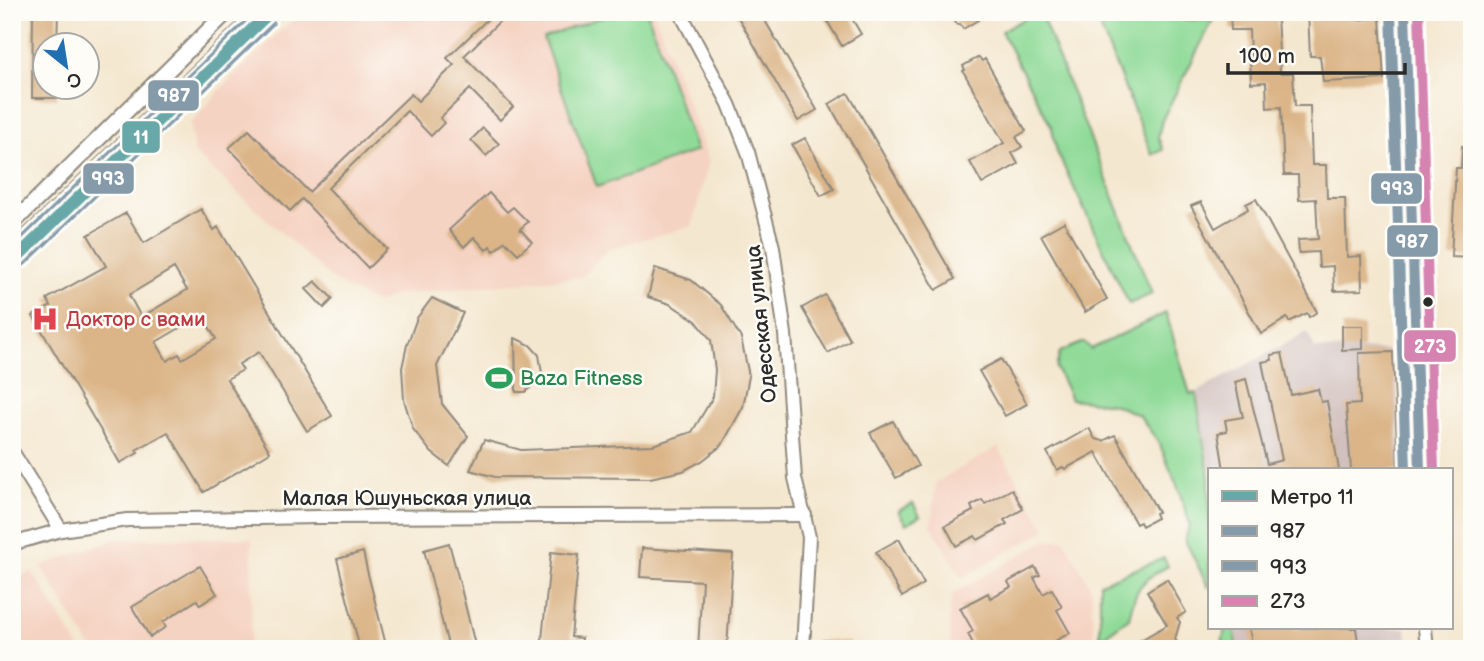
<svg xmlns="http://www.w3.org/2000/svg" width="1484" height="661" font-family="'Balsamiq Sans',sans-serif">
	<rect width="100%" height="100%" fill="#fdfcf7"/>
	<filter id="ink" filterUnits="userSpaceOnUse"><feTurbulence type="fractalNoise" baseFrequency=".0143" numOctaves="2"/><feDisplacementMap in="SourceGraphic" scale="14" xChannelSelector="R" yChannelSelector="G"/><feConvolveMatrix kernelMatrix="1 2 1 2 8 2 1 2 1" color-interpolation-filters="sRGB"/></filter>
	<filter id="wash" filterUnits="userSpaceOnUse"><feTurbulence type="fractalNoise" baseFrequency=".00686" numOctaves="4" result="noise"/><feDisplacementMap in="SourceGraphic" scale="28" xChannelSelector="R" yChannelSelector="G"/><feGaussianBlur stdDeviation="1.57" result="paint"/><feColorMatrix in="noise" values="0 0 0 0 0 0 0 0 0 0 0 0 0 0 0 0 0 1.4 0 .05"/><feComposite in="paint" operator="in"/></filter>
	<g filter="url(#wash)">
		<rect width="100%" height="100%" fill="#f4e7cf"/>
		<g fill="#f5d3c2">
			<path d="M301,12H654L709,161L692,226L608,249L582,277L398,294L379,302L371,301L333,280L194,153L190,124L228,81Z"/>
			<path d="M998,447L1046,530L962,578L931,525L936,482Z"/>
			<path d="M252,538L251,638L246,649H92L41,566L117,539Z"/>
			<path d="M1064,539L1091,588L1095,647L951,649L949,614L953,594L1045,541Z"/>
			<path d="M32,571L80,649H12V582Z"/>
		</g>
		<g fill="#d1c0bd">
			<path d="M1307,332L1315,349L1395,350L1400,470H1210L1197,392Z"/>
			<path d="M1236,628H1406L1407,649H1239Z"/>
		</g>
		<g fill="#8fda97" stroke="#5d8261" stroke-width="2">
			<path d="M615,12H647L696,151L597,187L543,38Z"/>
			<path d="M1021,12H1040L1152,294L1129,304L1057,152L1052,128L1001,31L1024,19Z"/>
			<path d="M1094,12H1150L1153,19L1213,20L1162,120L1158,137L1163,150L1152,155Z"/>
			<path d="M1166,313L1190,394L1196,393L1209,476V588L1185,540L1190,524L1177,485L1159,443L1139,415L1113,404L1071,399L1056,368L1060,352L1084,342L1091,349Z"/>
			<path d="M913,503L920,516L906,524L898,511Z"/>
			<path d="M1164,558L1168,566C1140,581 1136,587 1129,618L1100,639V583Z"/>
			<path d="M1225,628H1234L1238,649H1221Z"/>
		</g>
		<g id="blocks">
			<g fill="#dbb588" fill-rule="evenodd">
				<path d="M33,12H58L57,46H46V88H57V98H32Z"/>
				<path d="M495,12H509L464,56L513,107L500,120L470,89L440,118L444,123L431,136L407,111L328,188L387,249L368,268L302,199L290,211L229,148L249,130L309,192L411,94L418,101L454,65L447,58Z"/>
				<path d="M735,12H760L817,110L798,121Z"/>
				<path d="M838,12H848L861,34L842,46L826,19Z"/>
				<path d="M949,12H973L978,20L963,29L960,24L957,25Z"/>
				<path d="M1308,12H1357L1358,20L1380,18L1384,79L1323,82L1320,56H1310Z"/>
				<path d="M1277,14L1280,73H1293L1295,106H1310L1312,165H1326L1327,198H1345L1347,257L1361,256L1362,290L1334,291L1333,266L1319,267L1318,252L1299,253L1298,240L1318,239L1316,199L1299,200L1298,175H1284L1281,107L1267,108L1266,82L1251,83L1249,30H1231L1230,16Z"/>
				<path d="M979,57L982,61L985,59L1026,131L1016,137L1022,147L1012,153L1018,164L982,184L970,162L1004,143L963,71L965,70L963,66Z"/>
				<path d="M848,93L955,279L936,290L829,104Z"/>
				<path d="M483,128L499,144L486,156L471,140Z"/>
				<path d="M805,138L834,189L821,196L792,145Z"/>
				<path d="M1462,146H1472V258L1451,257L1456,168H1461Z"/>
				<path d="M489,193L507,212L513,207L528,222L520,229L532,242L518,254L505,241L494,251L490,246L486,250L474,237L464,247L449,230Z"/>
				<path d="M1256,199L1317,312L1309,317L1307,313L1289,322L1287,318L1261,334L1191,206L1201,202L1215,228L1248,209L1246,204Z"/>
				<path d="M201,209L214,230L218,227L332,416L307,431L259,352L239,364L243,370L227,379L270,452L204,492L168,432L136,450L138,453L120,463L33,316L51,306L47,299L106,266L88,235L126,213L144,243ZM174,268L187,290L141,317L129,295ZM202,315L216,339L182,359L179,354L167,361L156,342Z"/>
				<path d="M1064,222L1107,299L1085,312L1041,235Z"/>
				<path d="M655,268L691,280L721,305L741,338L749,376L743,407L722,445L702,461L683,471L650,478L495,477L470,470L484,440L521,450L653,445L692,432L713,397L715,370L711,340L696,321L670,304L648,297Z"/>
				<path d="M315,281L333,299L324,308L306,289Z"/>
				<path d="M825,295L850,340L828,353L802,308Z"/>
				<path d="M432,298L463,313L437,366L442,404L468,436L449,466L431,452L413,429L404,400L402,368L407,345L417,318Z"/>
				<path d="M1342,326H1363V349L1342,350Z"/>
				<path d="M515,338L530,345L539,355L542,373L535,384L525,392H516Z"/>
				<path d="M1393,352L1398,470H1351L1346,405L1360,404L1359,353Z"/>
				<path d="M1282,353L1291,395L1318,389L1321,402L1327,401L1339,470H1224L1218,433L1227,431L1225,420L1243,417L1235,382L1246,379L1267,464L1282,460L1262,362L1272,360L1271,355Z"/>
				<path d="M1001,359L1027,404L1005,416L979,371Z"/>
				<path d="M893,421L918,466L896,478L870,433Z"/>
				<path d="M1089,428L1095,439L1103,441L1115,435L1158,512L1155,513L1157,518L1142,526L1140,522L1136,524L1096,452L1065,469L1063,467L1057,470L1047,452Z"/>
				<path d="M1012,489L1023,509L1004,520L1007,524L978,540L975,536L956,546L945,526L973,511L971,506L982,500L985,504Z"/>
				<path d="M899,539L924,584L902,597L876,552Z"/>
				<path d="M449,543L460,584L476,649H449L424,550Z"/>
				<path d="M642,548L733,554L727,649H698L702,581L640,577Z"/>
				<path d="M363,552L367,570L387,649H360L337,559Z"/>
				<path d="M551,552L579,555L571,637L582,638L581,649H541Z"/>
				<path d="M200,566L217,594L200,605L197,600L163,622L166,627L150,637L132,607Z"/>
				<path d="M1035,567L1040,575L1034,578L1043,594L1052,589L1062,607L1057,610L1070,633L1042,648L1040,643L1030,649H976L968,634L973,631L960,608L988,593L990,598L1011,587L1008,582Z"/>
				<path d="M1167,579L1186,612L1177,618L1180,622L1175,639L1179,645L1173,649H1125L1167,625L1147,591Z"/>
				<path d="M1249,628H1356L1359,649H1253Z"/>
				<path d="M823,640L849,642V649H822Z"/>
			</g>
		</g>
	</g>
	<g filter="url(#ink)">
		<use href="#blocks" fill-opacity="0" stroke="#90897d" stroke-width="2"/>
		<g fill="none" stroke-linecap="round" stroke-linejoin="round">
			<defs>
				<g id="minor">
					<path d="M680,12L729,104L748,152L773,247L785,334L795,478L809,537L803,649"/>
					<path d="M1405,12L1420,470"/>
					<path d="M12,451L61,530"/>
					<path d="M12,544L61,530L127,520L319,517L805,515"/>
					<path d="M1425,628L1427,649"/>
				</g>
				<g id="major">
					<path d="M12,224L227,12"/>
					<path d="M12,252L260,12"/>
				</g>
			</defs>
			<use href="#minor" stroke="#90897d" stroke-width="16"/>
			<use href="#major" stroke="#90897d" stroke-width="18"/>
			<use href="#minor" stroke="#fff" stroke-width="12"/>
			<use href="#major" stroke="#fff" stroke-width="14"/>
			<defs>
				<g id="bus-1">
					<path d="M1405,12L1420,470"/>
					<path d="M12,252L260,12"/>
				</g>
				<g id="bus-2">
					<path d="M1391,12L1406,470"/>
					<path d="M22,262L270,22"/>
				</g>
				<path id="bus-3" d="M1419,12L1434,470"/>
			</defs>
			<use href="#bus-1" stroke="#fdfcf7" stroke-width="16"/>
			<use href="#bus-2" stroke="#fdfcf7" stroke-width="16"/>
			<use href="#bus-3" stroke="#fdfcf7" stroke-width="16"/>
			<use href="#bus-1" stroke="#869baa" stroke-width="10"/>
			<use href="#bus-2" stroke="#869baa" stroke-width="10"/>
			<use href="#bus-3" stroke="#d584b1" stroke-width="10"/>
			<defs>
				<path id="metro-1" d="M12,262L270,12"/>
			</defs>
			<use href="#metro-1" stroke="#fdfcf7" stroke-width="18"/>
			<use href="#metro-1" stroke="#69a8a9" stroke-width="12"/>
		</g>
	</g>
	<defs>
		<symbol id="hospital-bare" viewBox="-9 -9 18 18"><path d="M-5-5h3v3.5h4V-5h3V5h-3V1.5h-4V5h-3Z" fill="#e0444e" stroke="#fdfcf7" stroke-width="2.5" paint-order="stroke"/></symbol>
		<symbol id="stadium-bare" viewBox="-9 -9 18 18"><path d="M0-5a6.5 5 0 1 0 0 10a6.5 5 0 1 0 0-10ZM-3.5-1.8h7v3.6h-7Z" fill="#2e9e5b" stroke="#fdfcf7" stroke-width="2.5" paint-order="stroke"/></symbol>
	</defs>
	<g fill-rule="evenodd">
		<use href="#hospital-bare" x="26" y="300" width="38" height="38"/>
		<use href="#stadium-bare" x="480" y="359" width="38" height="38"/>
	</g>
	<circle fill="#2b2b2b" stroke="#fdfcf7" stroke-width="2.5" cx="1428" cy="302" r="6"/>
	<g text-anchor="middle" stroke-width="5" stroke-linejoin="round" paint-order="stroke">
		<g font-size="21" fill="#be3a42" stroke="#fdfcf7" text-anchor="start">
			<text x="66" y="326">Доктор с вами</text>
		</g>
		<g font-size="21" fill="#2b2b2b" stroke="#fdfcf7">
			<text transform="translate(761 324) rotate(-96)" y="7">Одесская улица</text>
			<text x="407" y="505">Малая Юшуньская улица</text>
		</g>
		<g font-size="21" fill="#27864d" stroke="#fdfcf7" text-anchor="start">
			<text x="520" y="385">Baza Fitness</text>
		</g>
	</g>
	<g stroke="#fdfcf7" stroke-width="2.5">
		<rect x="147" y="79" width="53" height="33" rx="7" fill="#869baa"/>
		<rect x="121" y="120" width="40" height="34" rx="7" fill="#69a8a9"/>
		<rect x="82" y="162" width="53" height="33" rx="7" fill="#869baa"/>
		<rect x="1370" y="172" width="53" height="33" rx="7" fill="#869baa"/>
		<rect x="1386" y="224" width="53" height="34" rx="7" fill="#869baa"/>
		<rect x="1403" y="329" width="54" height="34" rx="7" fill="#d584b1"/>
	</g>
	<g font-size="19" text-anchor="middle" font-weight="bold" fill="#fff">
		<text x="174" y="102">987</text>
		<text x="141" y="144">11</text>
		<text x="108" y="185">993</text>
		<text x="1397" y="195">993</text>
		<text x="1412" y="248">987</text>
		<text x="1430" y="353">273</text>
	</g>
	<rect width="1484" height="661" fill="none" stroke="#fdfcf7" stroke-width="42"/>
	<rect x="1208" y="468" width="245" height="161" fill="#fdfcf7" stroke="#a9a8a5" stroke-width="2"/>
	<rect x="1222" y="491" width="35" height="10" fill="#69a8a9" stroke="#a9a8a5" stroke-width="2"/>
	<text x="1270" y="504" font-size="21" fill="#2b2b2b">Метро 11</text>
	<rect x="1222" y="526" width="35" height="10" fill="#869baa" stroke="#a9a8a5" stroke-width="2"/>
	<text x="1270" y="538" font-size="21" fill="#2b2b2b">987</text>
	<rect x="1222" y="561" width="35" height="10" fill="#869baa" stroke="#a9a8a5" stroke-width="2"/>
	<text x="1270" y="574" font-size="21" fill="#2b2b2b">993</text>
	<rect x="1222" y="596" width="35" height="10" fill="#d584b1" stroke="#a9a8a5" stroke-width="2"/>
	<text x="1270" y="608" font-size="21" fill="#2b2b2b">273</text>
	<g transform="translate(66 66) rotate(150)"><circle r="33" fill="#fdfcf7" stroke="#a9a8a5" stroke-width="2"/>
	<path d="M0-5L12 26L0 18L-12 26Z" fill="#1f6fb2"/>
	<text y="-10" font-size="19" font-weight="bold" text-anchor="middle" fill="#2b2b2b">С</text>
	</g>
	<path d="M1228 63v10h177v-10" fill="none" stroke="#2b2b2b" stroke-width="3.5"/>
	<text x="1239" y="63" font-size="21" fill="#2b2b2b" stroke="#fdfcf7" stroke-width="5" paint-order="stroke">100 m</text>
</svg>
